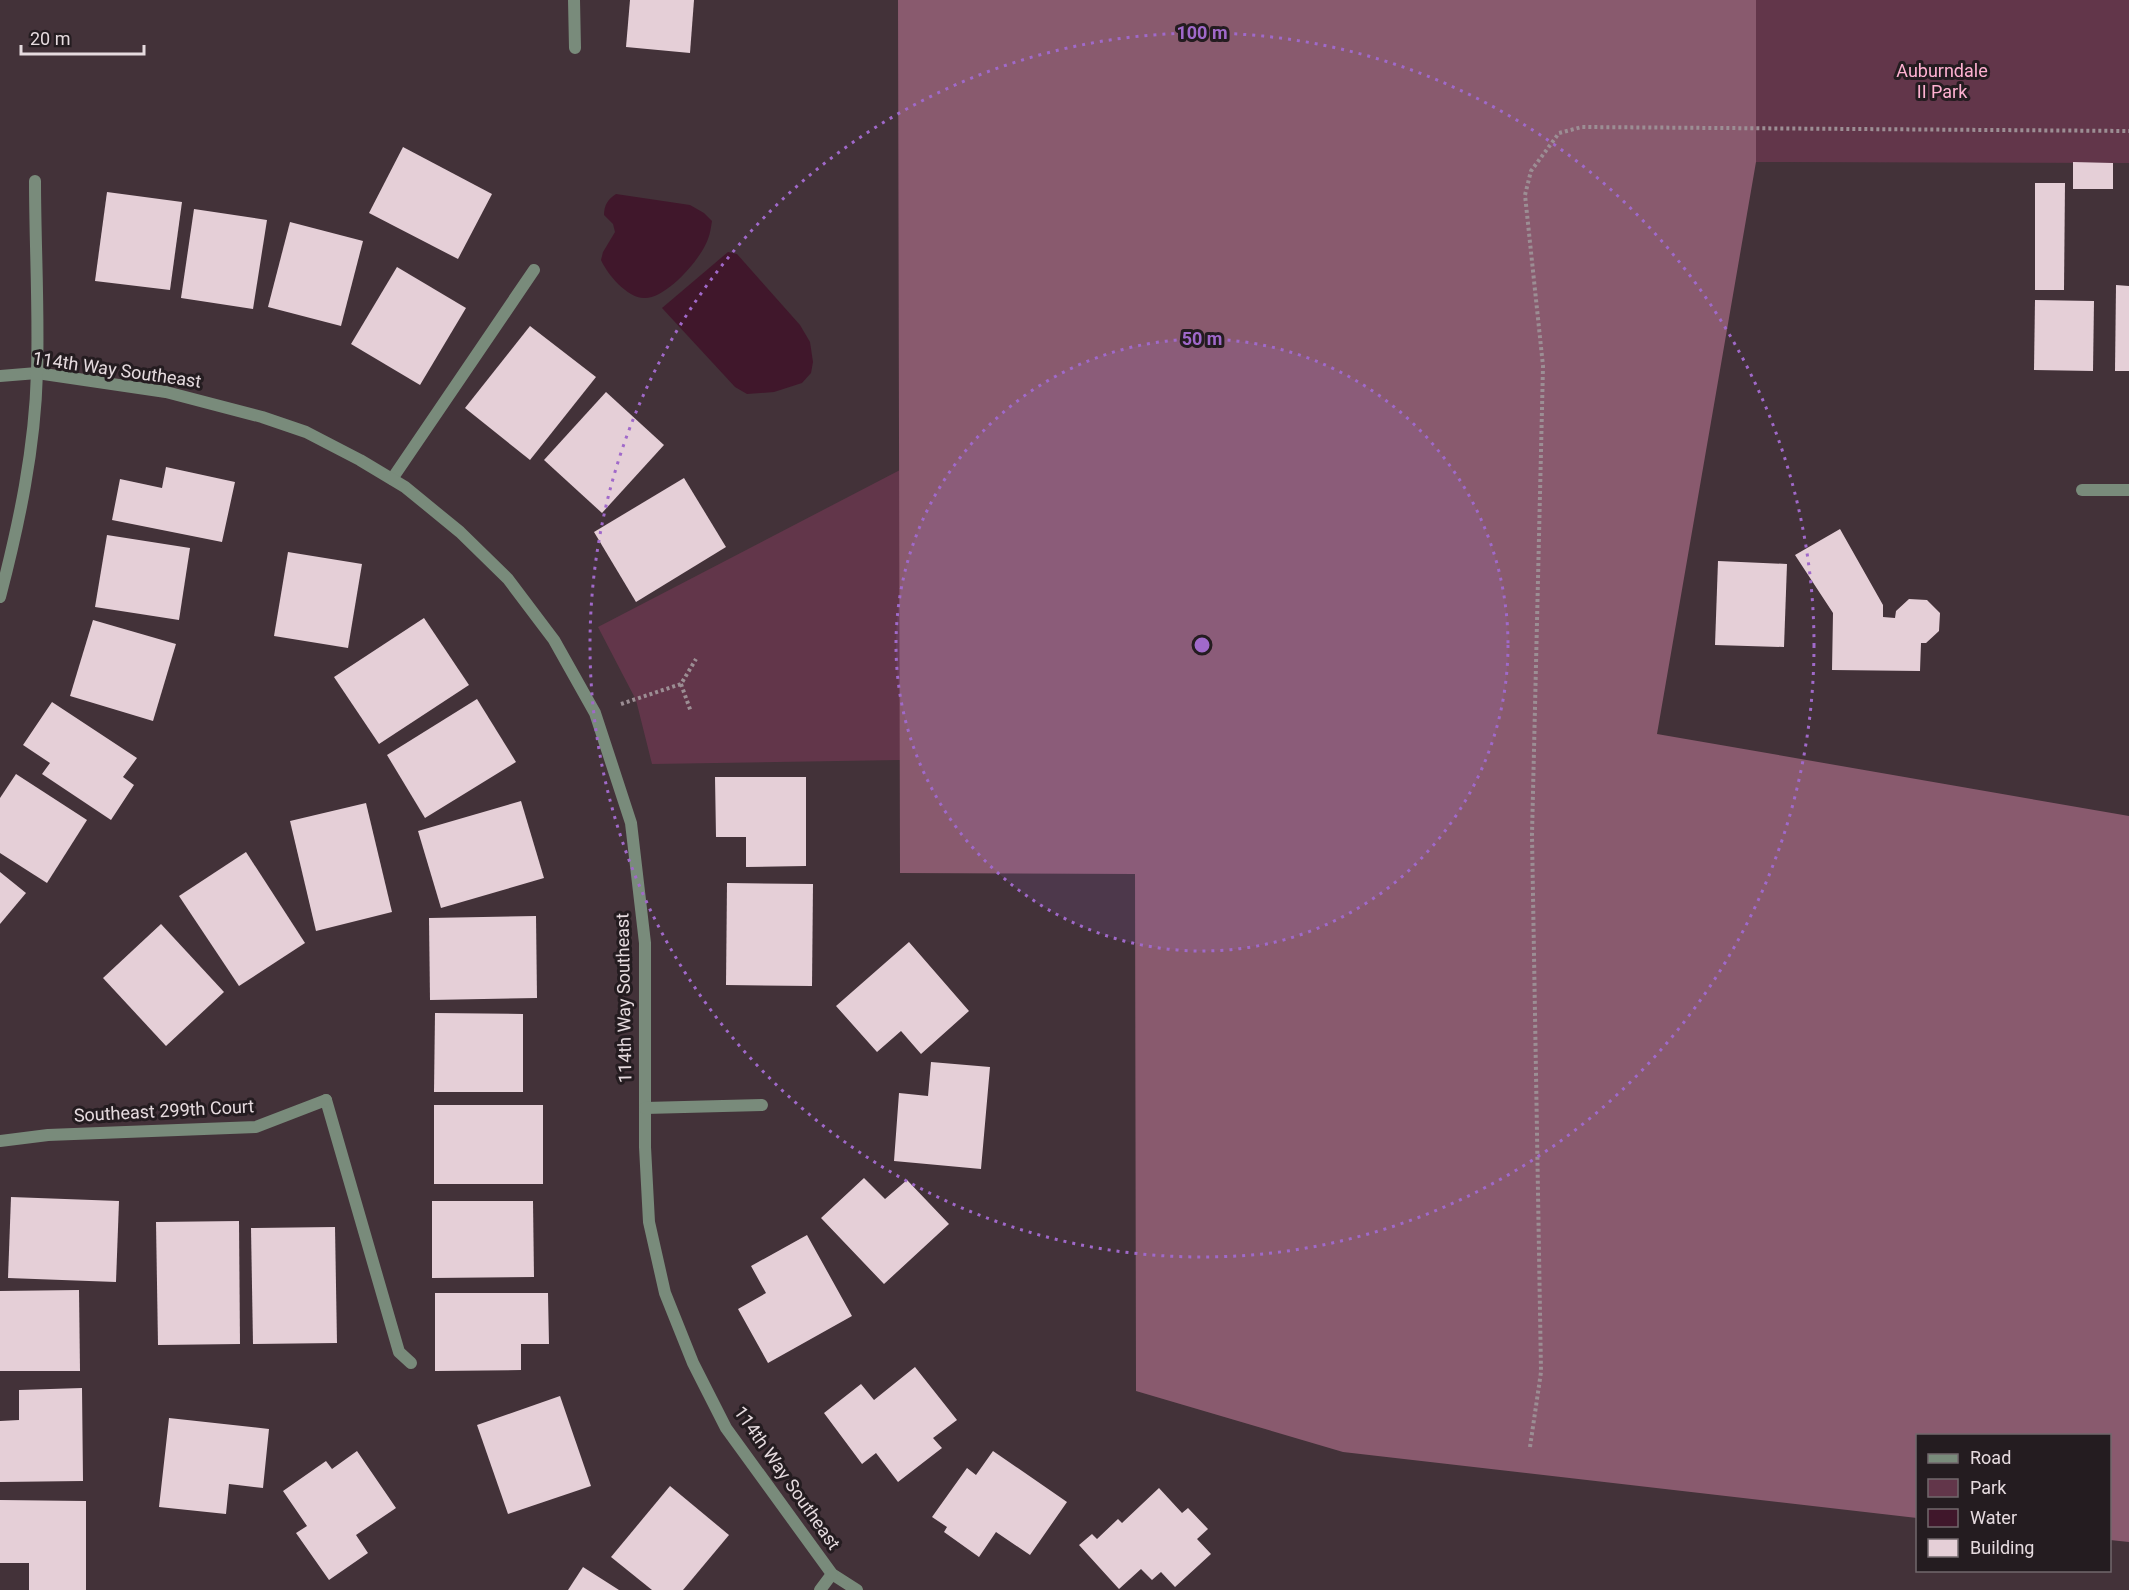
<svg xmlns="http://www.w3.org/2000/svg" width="2129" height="1590" font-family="Roboto,sans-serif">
	<rect width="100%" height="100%" fill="#433239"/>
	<g fill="#62364a">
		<path d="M1756,0H2129V163L1756,162Z"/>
		<path d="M900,470V760L652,764L636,700L598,627Z"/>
	</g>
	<path fill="#895a6e" d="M898,0H1756V162L1657,734L2129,816V1542L2110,1540V1436H1918L1917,1518L1343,1452L1136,1391L1135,874L900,873Z"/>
	<g fill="#40172b">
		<path d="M616,194L690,205L704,213L712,221C711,227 710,234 708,239C701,259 667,298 645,298C628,299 607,274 601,260L603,252L615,232L613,224L604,215C604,205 608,199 616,194Z"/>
		<path d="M728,252L737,254L800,325L810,342L813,362L811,373L802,383L774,392L747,394L735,387L662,308Z"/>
	</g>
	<g fill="#e5cfd7">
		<path d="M630,0H694L690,53L626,47Z"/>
		<path d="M403,147L492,194L458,259L369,213Z"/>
		<path d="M2073,162L2113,163V189H2073Z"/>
		<path d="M2035,183H2065L2064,290H2035Z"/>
		<path d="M107,192L182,202L170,290L95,281Z"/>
		<path d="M194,209L267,220L253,309L181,298Z"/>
		<path d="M290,222L363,241L341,326L268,307Z"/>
		<path d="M397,267L466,308L420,385L351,344Z"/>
		<path d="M2116,285L2129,286V371H2115Z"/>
		<path d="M2035,300L2094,301L2093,371L2034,370Z"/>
		<path d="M530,326L596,377L530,460L465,408Z"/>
		<path d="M606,392L664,445L602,513L544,460Z"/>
		<path d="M166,467L235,482L222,542L112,520L120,479L162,488Z"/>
		<path d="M684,478L726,547L636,602L594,532Z"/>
		<path d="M1840,529L1883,605V617L1895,618L1896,611L1909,599L1927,600L1940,613L1939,631L1926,643H1921L1920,671L1832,670L1833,613L1795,555Z"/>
		<path d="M107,535L190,548L179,620L95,607Z"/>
		<path d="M288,552L362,564L348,648L274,636Z"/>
		<path d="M1718,561L1787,564L1784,647L1715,645Z"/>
		<path d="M424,618L469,685L379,744L334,677Z"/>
		<path d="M93,620L176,644L153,721L70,696Z"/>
		<path d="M477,699L516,762L425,818L387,755Z"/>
		<path d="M52,702L137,758L123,777L134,785L111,820L42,774L50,763L23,745Z"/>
		<path d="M16,774L87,820L47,883L0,853V798Z"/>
		<path d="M715,777H806V866L746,867V837H716Z"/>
		<path d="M521,801L544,878L441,908L418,831Z"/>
		<path d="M366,803L392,912L316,931L290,821Z"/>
		<path d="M246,852L305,943L239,986L179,896Z"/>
		<path d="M0,872L26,893L0,924Z"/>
		<path d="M727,883L813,884L812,986L726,985Z"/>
		<path d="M536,916L537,998L430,1000L429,918Z"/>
		<path d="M161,924L224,992L166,1046L103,978Z"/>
		<path d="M909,942L969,1011L921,1054L901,1031L877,1052L836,1006Z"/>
		<path d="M435,1013L523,1014V1092H434Z"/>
		<path d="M931,1062L990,1067L981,1169L894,1161L899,1093L928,1096Z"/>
		<rect x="434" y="1105" width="109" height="79"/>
		<path d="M864,1178L885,1199L907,1180L949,1224L884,1284L821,1218Z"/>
		<path d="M11,1197L119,1201L116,1282L8,1278Z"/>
		<path d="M432,1201H533L534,1277L432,1278Z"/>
		<path d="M239,1221L240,1344L158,1345L156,1222Z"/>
		<path d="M335,1227L337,1343L253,1344L251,1228Z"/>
		<path d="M807,1235L852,1316L768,1363L738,1309L766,1293L751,1266Z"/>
		<path d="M79,1290L80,1371H0V1291Z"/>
		<path d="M435,1293H548L549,1344H521V1370L435,1371Z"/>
		<path d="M915,1367L957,1420L933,1438L942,1448L898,1482L876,1453L862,1464L824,1413L861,1384L874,1400Z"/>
		<path d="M82,1388L83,1481L0,1482V1421L19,1420V1390Z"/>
		<path d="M560,1396L591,1486L508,1514L477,1425Z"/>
		<path d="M169,1418L269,1429L263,1488L229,1484L226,1514L159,1507Z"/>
		<path d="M357,1451L396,1508L356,1535L368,1553L329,1580L296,1533L307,1526L283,1491L326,1461L332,1469Z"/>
		<path d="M993,1451L1067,1502L1030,1555L996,1532L979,1557L944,1532L947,1527L932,1517L967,1468L976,1475Z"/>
		<path d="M670,1486L729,1535L683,1590H652L611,1557Z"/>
		<path d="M1159,1488L1182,1513L1188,1508L1208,1529L1197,1539L1211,1554L1175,1587L1161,1572L1152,1580L1141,1569L1119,1589L1079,1545L1092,1534L1097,1539L1118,1519L1122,1523Z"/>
		<path d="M0,1500L86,1501V1590H29V1563H0Z"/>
		<path d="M583,1567L619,1590H568Z"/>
	</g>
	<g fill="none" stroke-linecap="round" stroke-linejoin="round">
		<g stroke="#9c8e94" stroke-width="4" stroke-dasharray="3 3" stroke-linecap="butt">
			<path d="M681,684L691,712"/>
			<path d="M621,704L681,684L696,659"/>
			<path d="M1530,1447L1541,1372L1532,835L1543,366L1525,195L1531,171L1559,133L1582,127L2129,131"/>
		</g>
		<g stroke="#798b7b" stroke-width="12">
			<path d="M392,479L534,270"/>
			<path d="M326,1100L399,1352L411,1363"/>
		</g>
		<g stroke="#798b7b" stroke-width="12">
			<path d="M574,0L575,48"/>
			<path d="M0,376L37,373L166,392L262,417L306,432L360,460L405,487L460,532L508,579L554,640L595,713L631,823L645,943V1147L649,1222L665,1293L693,1363L726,1428L832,1574L857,1590"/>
			<path d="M2082,490H2129"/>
			<path d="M0,597C19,524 35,449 37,372C39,309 35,244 35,181"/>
			<path d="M645,1108L762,1105"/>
			<path d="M0,1141L48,1135L256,1127L326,1100"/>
			<path d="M820,1590L832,1574"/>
		</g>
	</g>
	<circle cx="1202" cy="645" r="306" fill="#a069ca" fill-opacity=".12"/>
	<g fill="none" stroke="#a069ca" stroke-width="3" stroke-dasharray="3 6">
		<circle cx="1202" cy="645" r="306"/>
		<circle cx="1202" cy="645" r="612"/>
	</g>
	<g text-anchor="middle" stroke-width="6" stroke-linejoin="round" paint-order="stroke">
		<g font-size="18" fill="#feb1d1" stroke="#241c20">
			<text x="1942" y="77">Auburndale<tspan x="1942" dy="21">II Park</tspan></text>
		</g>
		<g font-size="18" fill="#e6dbdf" stroke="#241c20">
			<text transform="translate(117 370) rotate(8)" y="6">114th Way Southeast</text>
			<text transform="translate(624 998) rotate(-91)" y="6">114th Way Southeast</text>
			<text transform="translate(164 1111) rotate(-3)" y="6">Southeast 299th Court</text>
			<text transform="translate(787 1478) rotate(55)" y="6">114th Way Southeast</text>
		</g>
	</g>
	<circle cx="1202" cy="645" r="9" fill="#a069ca" stroke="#241c20" stroke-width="3"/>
	<g font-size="18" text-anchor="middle" font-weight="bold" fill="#a069ca" stroke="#241c20" stroke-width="6" stroke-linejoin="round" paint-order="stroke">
		<text x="1202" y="39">100 m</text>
		<text x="1202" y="345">50 m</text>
	</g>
	<rect x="1916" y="1434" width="195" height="138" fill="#241c20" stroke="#72686c" stroke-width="1.5"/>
	<rect x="1928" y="1454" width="30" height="9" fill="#798b7b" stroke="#72686c" stroke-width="1.5"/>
	<text x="1970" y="1464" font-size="18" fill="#e6dbdf">Road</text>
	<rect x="1928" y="1479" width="30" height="18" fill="#62364a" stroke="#72686c" stroke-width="1.5"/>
	<text x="1970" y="1494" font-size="18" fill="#e6dbdf">Park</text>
	<rect x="1928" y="1509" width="30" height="18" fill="#40172b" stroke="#72686c" stroke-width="1.5"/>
	<text x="1970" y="1524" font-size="18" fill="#e6dbdf">Water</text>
	<rect x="1928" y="1539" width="30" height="18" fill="#e5cfd7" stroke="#72686c" stroke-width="1.5"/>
	<text x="1970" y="1554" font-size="18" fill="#e6dbdf">Building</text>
	<path d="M21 45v9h123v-9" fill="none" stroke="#e6dbdf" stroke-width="3"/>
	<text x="30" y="45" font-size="18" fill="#e6dbdf" stroke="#241c20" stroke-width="4.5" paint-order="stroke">20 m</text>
</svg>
